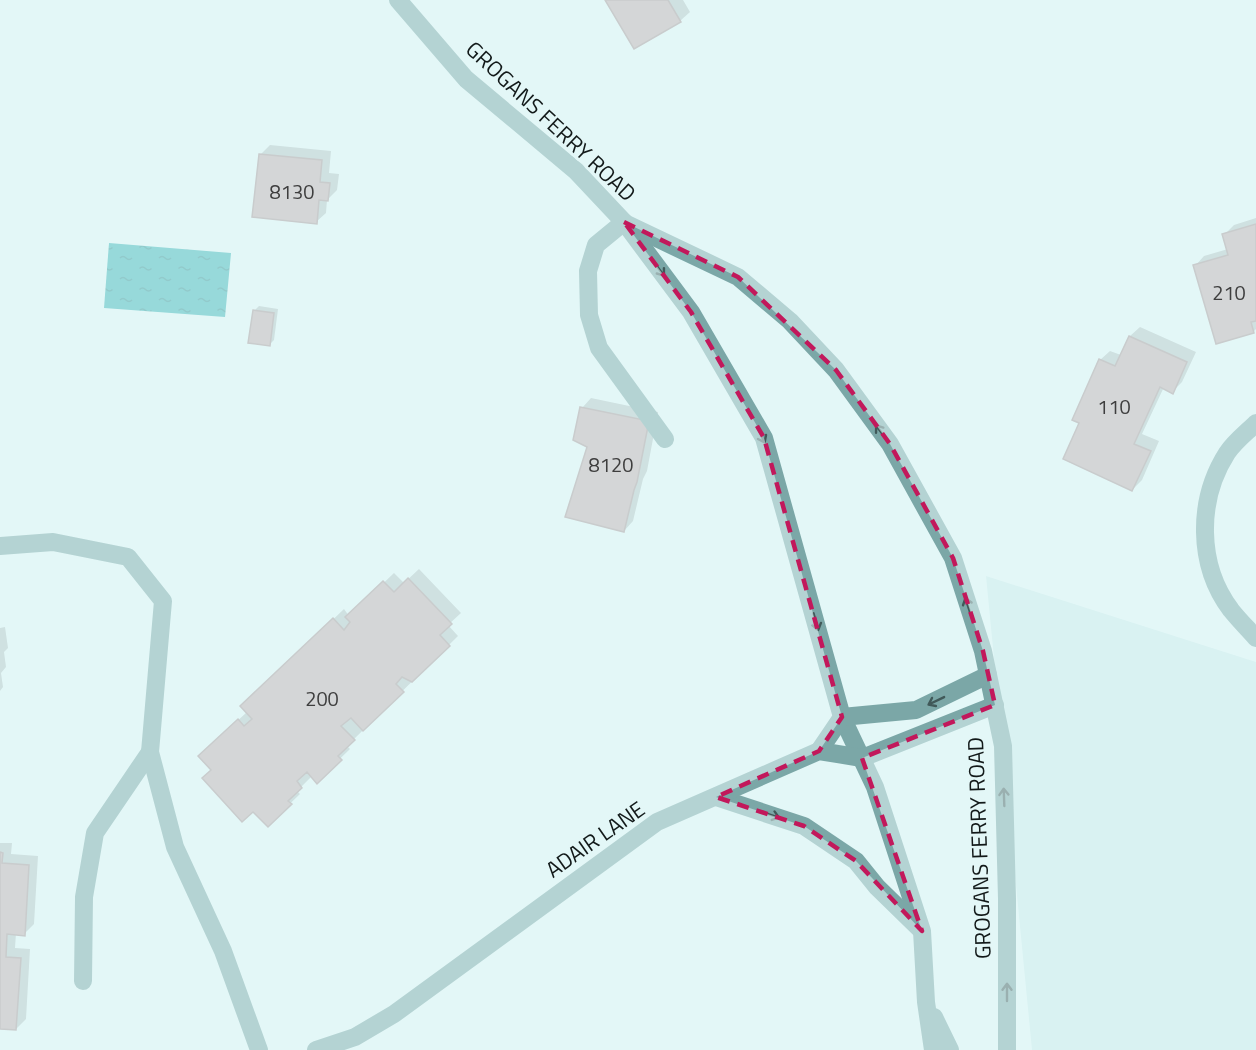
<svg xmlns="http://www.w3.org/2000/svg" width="1256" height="1050" font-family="'Titillium Web',sans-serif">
	<defs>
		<pattern id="water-ripples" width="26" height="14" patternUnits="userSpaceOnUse" patternTransform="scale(1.5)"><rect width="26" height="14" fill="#3ab4b7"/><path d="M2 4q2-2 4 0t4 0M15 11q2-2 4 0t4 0" fill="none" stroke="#2f9294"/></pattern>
	</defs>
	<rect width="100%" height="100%" fill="#e3f7f7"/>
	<path fill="#cdebeb" d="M986,576L1256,662V1050H1032Z"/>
	<path fill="url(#water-ripples)" d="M109,243L231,253L225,317L104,308Z"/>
	<g fill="#0003">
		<path d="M606,0H683L690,12L680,21Z"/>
		<path d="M270,145L331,151L329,173L339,174L337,190L327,200L326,213L316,222L260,155Z"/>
		<path d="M1256,218V329L1253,332L1195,266L1204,256L1228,249L1224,235L1234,225Z"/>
		<path d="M259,306L278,309L274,340L269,345L254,311Z"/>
		<path d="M1140,327L1196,352L1182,382L1172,392L1164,387L1142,434L1159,441L1142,480L1132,490L1081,422L1100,360L1110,351L1121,355L1130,336Z"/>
		<path d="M591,398L658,412L647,471L643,479L633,521L624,531L589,446L582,408Z"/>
		<path d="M419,569L461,613L448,625L458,636L347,746L350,749L317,781L312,776L297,791L300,794L268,825L213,770L209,747L247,712L252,697L344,609L349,616L394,573L404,583Z"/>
		<path d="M5,627L8,648L4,652L6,667L1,673L3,687L0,691V628Z"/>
		<path d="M0,843H12L11,854L38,856L34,924L24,934L16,933L15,948L30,949L26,1019L16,1029L0,1027Z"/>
	</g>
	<g fill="#c0aeaf" stroke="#a99799" stroke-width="1.5">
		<path d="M605,0H668L681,22L634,49Z"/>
		<path d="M259,154L322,160L320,182L330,183L328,201L319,200L317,224L252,217Z"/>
		<path d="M1256,224V321L1251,322L1254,333L1216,344L1193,265L1228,255L1222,234Z"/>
		<path d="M253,310L274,313L270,346L248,343Z"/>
		<path d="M1129,336L1187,362L1173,394L1160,387L1134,444L1151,451L1132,491L1063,459L1079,423L1072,420L1099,359L1115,366Z"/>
		<path d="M580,407L649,421L637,482L634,490L624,532L565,517L587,447L573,440Z"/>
		<path d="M408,578L452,624L440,635L450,646L412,682L402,677L396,684L404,692L363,731L351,718L341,726L355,740L338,756L342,760L317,784L307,772L297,781L302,788L288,801L292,804L268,827L253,812L242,822L202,778L211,770L198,756L238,719L244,726L252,719L240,706L333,618L344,630L350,622L345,617L383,581L394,592Z"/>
		<path d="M0,852L3,853L2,863L29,865L25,936L7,934L6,957L21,958L16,1030L0,1029Z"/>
	</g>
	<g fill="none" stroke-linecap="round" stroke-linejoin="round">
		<g stroke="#7ba7a7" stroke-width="18">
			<path d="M398,0L466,79L576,171L624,222L691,312L764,438L842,717L875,787L922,931L926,1002L933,1050"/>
			<path d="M624,222L596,245L588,271L589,315L599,348L665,439"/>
			<path d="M627,224L738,277L790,321L836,370L890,444L953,558L983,651L1003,746L1007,899V1050"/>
			<path d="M1256,423C1247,432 1234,442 1227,453C1197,500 1197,565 1231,610C1239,620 1248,629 1256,638"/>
			<path d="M0,546L53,542L128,557L163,601L150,752L175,847L223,951L259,1050"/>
			<path d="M819,751L842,717L916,710L988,675"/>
			<path d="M716,797L804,826L856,861L877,887L919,928"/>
			<path d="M83,981L84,897L95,833L150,752"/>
			<path d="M934,1017L950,1050"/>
			<path d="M316,1050L355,1037L394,1014L657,822L819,751L862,758L995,705"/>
		</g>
	</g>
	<defs><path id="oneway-shaft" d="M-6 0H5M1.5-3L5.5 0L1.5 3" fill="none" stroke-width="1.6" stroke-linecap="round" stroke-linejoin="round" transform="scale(1.5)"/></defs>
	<g stroke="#415959">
		<use href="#oneway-shaft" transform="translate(659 269) rotate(53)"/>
		<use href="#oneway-shaft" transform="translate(881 432) rotate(-126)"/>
		<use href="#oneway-shaft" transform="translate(761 435) rotate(64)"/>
		<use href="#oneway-shaft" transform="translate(968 606) rotate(-108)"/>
		<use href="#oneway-shaft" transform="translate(816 622) rotate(74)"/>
		<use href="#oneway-shaft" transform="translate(936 701) rotate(154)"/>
		<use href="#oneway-shaft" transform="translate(1004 797) rotate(-92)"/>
		<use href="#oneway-shaft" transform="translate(771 815) rotate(18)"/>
		<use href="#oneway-shaft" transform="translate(1007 992) rotate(-90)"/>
	</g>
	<path d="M0 0H1256V1050H0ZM624,222L738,277L836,370L890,444L953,558L983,651L995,705L862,758L922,931L856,861L804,826L716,797L819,751L842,717L764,438L691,312Z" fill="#e3f7f7" fill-opacity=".55" fill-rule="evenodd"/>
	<path fill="none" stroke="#c2185b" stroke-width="4.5" stroke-dasharray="12 8" stroke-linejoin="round" d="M624,222L738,277L836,370L890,444L953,558L983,651L995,705L862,758L922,931L856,861L804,826L716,797L819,751L842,717L764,438L691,312Z"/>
	<g text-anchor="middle" stroke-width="6" stroke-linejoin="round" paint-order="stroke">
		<g font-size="20" fill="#3e3e3e">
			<text x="292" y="199">8130</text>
			<text x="1229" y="300">210</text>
			<text x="1114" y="414">110</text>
			<text x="611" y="472">8120</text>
			<text x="322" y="706">200</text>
		</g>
		<g font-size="22" fill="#121919" stroke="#e3f7f7">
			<text transform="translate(551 121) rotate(43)" y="8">GROGANS FERRY ROAD</text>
			<text transform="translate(595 839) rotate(-35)" y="8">ADAIR LANE</text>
			<text transform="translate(979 848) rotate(-92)" y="8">GROGANS FERRY ROAD</text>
		</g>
	</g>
</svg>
